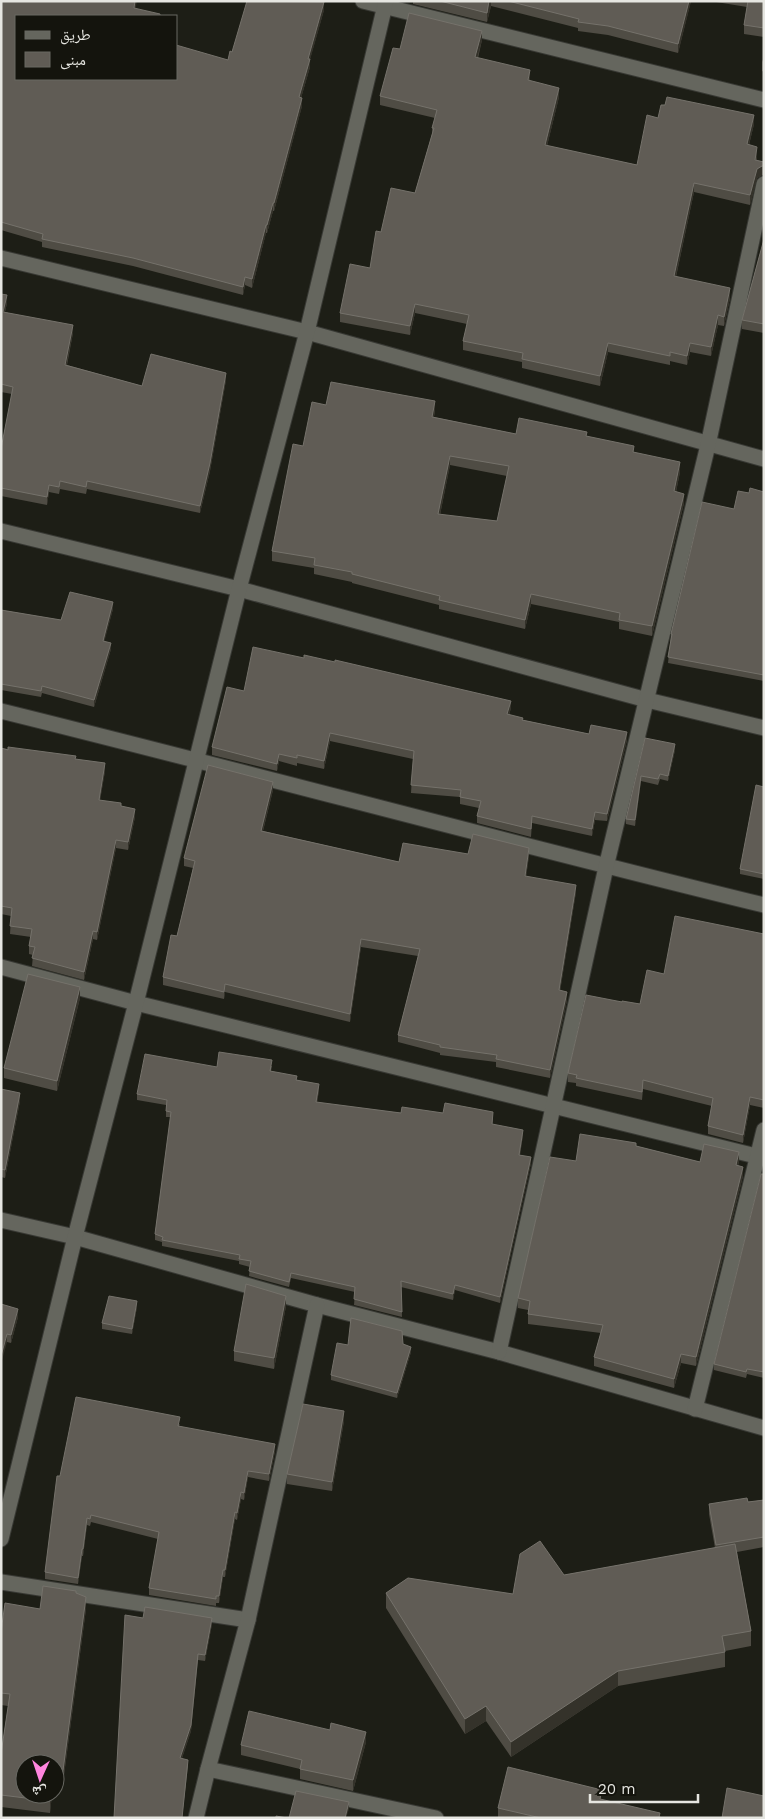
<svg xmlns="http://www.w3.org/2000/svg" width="765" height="1819" font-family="'Work Sans','Noto Naskh Arabic',sans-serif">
	<rect width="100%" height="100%" fill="#1d1e16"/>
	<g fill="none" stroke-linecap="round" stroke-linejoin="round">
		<defs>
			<g id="street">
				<path d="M363,1L764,100"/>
				<path d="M1,258L307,332L764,459"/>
				<path d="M1,531L239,589L647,700L764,728"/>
				<path d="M1,711C256,774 509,843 764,905"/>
				<path d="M1,967L136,1003L764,1158"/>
				<path d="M1,1220L75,1237L317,1305L499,1352L764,1428"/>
				<path d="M499,1352L606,867L708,445L764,184"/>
				<path d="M695,1409L764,1130"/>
				<path d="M1,1539L75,1237L136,1003L239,589L307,332L386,1"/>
				<path d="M1,1582L248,1620"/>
				<path d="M208,1769L436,1818"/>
				<path d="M196,1818L208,1769L248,1620L317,1305"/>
			</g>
		</defs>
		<use href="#street" stroke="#383934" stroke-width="17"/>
		<use href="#street" stroke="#65665e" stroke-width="15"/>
	</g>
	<g fill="#4f4c44" fill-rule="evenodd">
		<path d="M1,1L135,9L160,16H16L228,60L232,52L324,10L310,59V67L301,98L302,106L274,211H273L267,233H266L252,288L245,285L243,295L133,266L42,247V242L1,230Z"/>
		<path d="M413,1H691L678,53L608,35L578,31V28L491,6L487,22L413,4Z"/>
		<path d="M710,1H764V37L744,34V25L747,7Z"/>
		<path d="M482,40L478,58L530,79V81L559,97L547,146L637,165L658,118L754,124L749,145L757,156V160L764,162V175H762L757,178L750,205L694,192L676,277L730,298L724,326L718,325L711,356L690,352L687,365L670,361V365L608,352L600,386L522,368V362L463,350V341L467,324L415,313L410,335L340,322V313L370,268L381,232L415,193L432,134V128L435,118L380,105V96L400,49Z"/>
		<path d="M764,57V72L762,71V62Z"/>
		<path d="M764,239V333L742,329V320Z"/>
		<path d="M1,294L7,303L5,312L73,333L67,365L142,386L226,380L210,471L200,513L87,489L86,494L60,489L59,494L49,492L47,505L1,496V449L12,394L1,392Z"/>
		<path d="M326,405L435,410L434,417L516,434L587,436L634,452L680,472L676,492L684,503L652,636L619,629V622L531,604L525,629L439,609V605L352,583V582L314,574V568L272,561V551L303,446ZM450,465L507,476L497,521L440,515Z"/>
		<path d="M764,492V681L668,663L671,634L734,509L749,493Z"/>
		<path d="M113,609L104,641L111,649L94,707L42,693L41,697L1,690V610L61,620Z"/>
		<path d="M244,691L511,708L509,715L523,720L589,734L627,740L607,821L595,820L592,836L532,823L531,837L477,823V816L479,808L460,804V797L411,793L413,759L330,741L324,769L297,763V766L279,761L277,771L212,755V747Z"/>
		<path d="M645,738L675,750L668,781L660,779L658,785L641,781L635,826L626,824V819Z"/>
		<path d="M1,748L76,759L105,771L100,800L121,806L135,817L128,850L116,848L97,940L93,939L84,980L32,966L33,955L29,954V946L31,937L10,934L11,916L1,914Z"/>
		<path d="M764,787V879L740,874V869Z"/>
		<path d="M273,790L263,831L399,862L468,854L529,856L526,877L576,892L560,991L567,1000L550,1078L496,1067V1062L440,1055V1053L398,1042V1035L418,956L361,947L350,1022L225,992L224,999L163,985V977L177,936L193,868L184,866V858Z"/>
		<path d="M764,934V1108L750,1105L743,1143L708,1134V1126L712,1106L643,1089L642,1100L576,1086V1083L568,1082V1073L622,1002L640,1004L664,974Z"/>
		<path d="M80,998L57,1091L4,1078V1068Z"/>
		<path d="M272,1066L271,1071L297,1080L319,1090L317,1103L401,1113H443L493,1118L492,1125L523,1135L520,1155L531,1163L500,1303L455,1290L453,1300L401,1287L402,1317L354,1305L355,1292L291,1278L289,1287L249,1276L250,1267L239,1264V1261L162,1246V1242L155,1240V1234L171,1117H166V1105L137,1100V1094L217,1067Z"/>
		<path d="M1,1089L20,1101L5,1178L1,1177Z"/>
		<path d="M636,1146L700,1162L739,1161L738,1166L743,1176L696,1366L681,1363L674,1388L594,1366V1357L601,1333L528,1324V1310L518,1308V1298L576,1161Z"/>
		<path d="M764,1174V1378L747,1374L746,1378L714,1370V1364Z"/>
		<path d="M1,1304L18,1317L11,1343L7,1342Z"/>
		<path d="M286,1306L274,1369L234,1361V1351Z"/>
		<path d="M137,1307L132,1334L102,1329V1323Z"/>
		<path d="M403,1344L411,1352L397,1398L331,1380V1375L348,1345Z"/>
		<path d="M344,1421L332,1491L287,1484V1474Z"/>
		<path d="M180,1424L179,1426L275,1451L269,1481L248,1477L244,1500L241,1499L237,1520L235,1519L225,1577H223L219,1603H216V1606L149,1595V1588L158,1539L91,1522L90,1526L87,1525L83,1556H82L78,1584L45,1579V1572L60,1476Z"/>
		<path d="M764,1500V1547L737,1552L751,1631V1646L725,1651V1667L618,1686L511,1757L486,1721L465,1734L386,1608V1593L513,1594L564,1575L715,1548L709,1514V1504L748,1502Z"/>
		<path d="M76,1594L86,1609L62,1790L55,1788V1764H25L52,1794L50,1813L1,1807V1754L8,1706L1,1705V1632L40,1609Z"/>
		<path d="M143,1618L212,1624L205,1661L198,1660L191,1731L182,1758L188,1766L182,1818H114Z"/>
		<path d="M366,1742L353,1791L300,1779V1769L241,1755V1745Z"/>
		<path d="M602,1800L663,1818L498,1817V1808Z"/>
	</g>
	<g fill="#34322a">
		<path d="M135,1H137L134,16V8Z"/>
		<path d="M489,1H491V6L487,22V13Z"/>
		<path d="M689,1H691L678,53V44Z"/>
		<path d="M324,2V10L308,67V59Z"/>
		<path d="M482,31V40L475,66V57Z"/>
		<path d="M310,59V67L299,105V97Z"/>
		<path d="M530,70V79L528,89V80Z"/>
		<path d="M559,88V97L545,154V145Z"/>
		<path d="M302,98V106L274,211V203Z"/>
		<path d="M754,115V124L747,153V144Z"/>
		<path d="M757,147V156L755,169V160Z"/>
		<path d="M762,166V175L757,178L750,205V195L757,169Z"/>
		<path d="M694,183V192L674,285V276Z"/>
		<path d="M273,203V211L267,233V225Z"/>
		<path d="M266,225V233L252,288V279Z"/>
		<path d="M245,277V285L243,295V287Z"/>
		<path d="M730,288V298L724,326V317Z"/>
		<path d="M7,295V303L3,320V312Z"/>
		<path d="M415,304V313L410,335V326Z"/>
		<path d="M718,315V325L711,356V347Z"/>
		<path d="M73,325V333L65,372V365Z"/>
		<path d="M608,343V352L600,386V376Z"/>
		<path d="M690,343V352L687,365V356Z"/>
		<path d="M226,373V380L210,471L200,513V506Z"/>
		<path d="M435,401V410L432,427V417Z"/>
		<path d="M450,456V465L438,524V514Z"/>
		<path d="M680,462V472L674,501V491Z"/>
		<path d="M49,485V492L47,505V497Z"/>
		<path d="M684,494V503L652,636V626Z"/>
		<path d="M531,594V604L525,629V620Z"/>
		<path d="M113,602V609L103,647V641Z"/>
		<path d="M111,643V649L94,707V700Z"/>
		<path d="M511,701V708L507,722V714Z"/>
		<path d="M627,732V740L607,821V814Z"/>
		<path d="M330,733V741L324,769V761Z"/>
		<path d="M675,744V750L668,781V776Z"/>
		<path d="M279,754V761L277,771V764Z"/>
		<path d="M105,763V771L99,807V800Z"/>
		<path d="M641,776V781L635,826V820Z"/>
		<path d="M273,782V790L261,838V831Z"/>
		<path d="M135,809V817L128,850V842Z"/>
		<path d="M595,812V820L592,836V829Z"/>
		<path d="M116,840V848L97,940V932Z"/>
		<path d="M529,848V856L525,884V876Z"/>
		<path d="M576,885V892L559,998V990Z"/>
		<path d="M93,931V939L84,980V972Z"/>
		<path d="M361,939V947L350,1022V1014Z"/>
		<path d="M225,984V992L224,999V992Z"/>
		<path d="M80,987V998L57,1091V1081Z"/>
		<path d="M567,992V1000L550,1078V1070Z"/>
		<path d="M319,1084V1090L316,1108V1102Z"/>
		<path d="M20,1093V1101L5,1178V1170Z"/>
		<path d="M750,1097V1105L743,1143V1135Z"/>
		<path d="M523,1130V1135L519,1161V1155Z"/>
		<path d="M739,1152V1161L736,1174V1165Z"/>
		<path d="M531,1157V1163L500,1303V1297Z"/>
		<path d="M743,1167V1176L696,1366V1357Z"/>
		<path d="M455,1285V1290L453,1300V1294Z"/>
		<path d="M286,1296V1306L274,1369V1358Z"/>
		<path d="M137,1301V1307L132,1334V1329Z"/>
		<path d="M18,1309V1317L11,1343V1335Z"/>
		<path d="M7,1334V1342L1,1364V1356Z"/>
		<path d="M411,1347V1352L397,1398V1393Z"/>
		<path d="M681,1354V1363L674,1388V1379Z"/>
		<path d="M344,1411V1421L332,1491V1482Z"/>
		<path d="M275,1444V1451L269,1481V1474Z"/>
		<path d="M248,1471V1477L244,1500V1493Z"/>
		<path d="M241,1492V1499L237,1520V1513Z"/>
		<path d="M235,1512V1519L225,1577V1570Z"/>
		<path d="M87,1518V1525L83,1556V1549Z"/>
		<path d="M82,1549V1556L78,1584V1578Z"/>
		<path d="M223,1570V1577L219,1603V1596Z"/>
		<path d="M86,1597V1609L62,1790V1778Z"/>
		<path d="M212,1618V1624L205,1661V1655Z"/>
		<path d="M198,1654L191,1731L180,1764V1758Z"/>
		<path d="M618,1671V1686L511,1757V1742Z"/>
		<path d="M486,1706V1721L465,1734V1719Z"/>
		<path d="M366,1732V1742L353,1791V1780Z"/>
		<path d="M51,1794H52L50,1813V1801Z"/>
		<path d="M349,1802V1809L346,1818H345Z"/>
	</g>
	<g fill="#605c55" stroke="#75726b" fill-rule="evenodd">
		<path d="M1,1H135L134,8L160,14V16H16V79H176V45L228,60L230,51L232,52L247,1L324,2L308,59H310L299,97L302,98L274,203H273L267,225H266L252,279L245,277L243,287L133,258L42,239L43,234L1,222Z"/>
		<path d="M440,1H489L487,13Z"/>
		<path d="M508,1H689L678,44L608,26L578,22L579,19Z"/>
		<path d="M748,1H764V28L744,25Z"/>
		<path d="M409,13L482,31L475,57L530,70L528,80L559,88L545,145L637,165L647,115L658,118L661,105H665L667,97L754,115L747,144L757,147L755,160L764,162V166H762L757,169L750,195L694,183L674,276L730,288L724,317L718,315L711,347L690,343L687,356L670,352V356L608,343L600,376L522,359L523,353L463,341L469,315L415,304L410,326L340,313L350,264L370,268L376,231L381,232L391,188L415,193L434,128H432L437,110L380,96L393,48L400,49Z"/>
		<path d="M764,239V324L742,320Z"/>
		<path d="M1,294L7,295L3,312L73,325L65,365L142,386L151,354L226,373L210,463L200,506L87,481L86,487L60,481L59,487L49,485L47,497L1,488V449L13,387L1,384Z"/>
		<path d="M331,382L435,401L432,417L516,434L519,418L587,432L586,436L634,446L633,452L680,462L674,491L684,494L652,626L619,620L620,613L531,594L525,620L439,600L440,596L352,574V572L314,565L315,558L272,551L293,444L303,446L312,402L326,405ZM450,456L509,466L497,521L438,514Z"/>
		<path d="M750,488L764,492V675L668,657L672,634H671L702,502L734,509L738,491L749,493Z"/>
		<path d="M70,592L113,602L103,641L111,643L94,700L42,686L41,691L1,684V610L61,620Z"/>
		<path d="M253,647L304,658V655L335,662V660L511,701L507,714L523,718L522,720L589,734L591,725L627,732L607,814L595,812L592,829L532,816L531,829L477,816L481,801L460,797L461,790L411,785L414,751L330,733L324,761L297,755V758L279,754L277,764L212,747L227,687L244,691Z"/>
		<path d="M645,738L675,744L668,776L660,774L658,779L641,776L635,820L626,819Z"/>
		<path d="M8,747L76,756L75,759L105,763L99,800L121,803V806L135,809L128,842L116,840L97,932L93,931L84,972L32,958L35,947L29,946L32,929L10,926L12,908L1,906V748L8,750Z"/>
		<path d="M208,765L273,782L261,831L399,862L403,843L468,854L473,834L529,848L525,876L576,885L559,990L567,992L550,1070L496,1059L497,1055L440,1047V1045L398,1035L420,949L361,939L350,1014L225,984L224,992L163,977L171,935L177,936L195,861L184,858Z"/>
		<path d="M756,785L764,787V874L740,869Z"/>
		<path d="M675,916L764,934V1100L750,1097L743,1135L708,1126L713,1098L643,1080L642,1092L576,1078L577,1075L568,1073L586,995L622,1002V1001L640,1004L647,970L664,974Z"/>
		<path d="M28,974L80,987L57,1081L4,1068Z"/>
		<path d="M219,1052L272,1060L270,1071L297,1076L296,1080L319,1084L316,1102L401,1113L402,1107L443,1113L445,1103L493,1112L492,1124L523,1130L519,1155L531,1157L500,1297L455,1285L453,1294L401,1281L402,1312L354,1299L355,1287L291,1273L289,1282L249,1271L251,1261L239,1259L240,1255L162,1240L163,1237L155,1234L171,1112L166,1111L167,1100L137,1094L145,1054L217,1067Z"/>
		<path d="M1,1089L20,1093L5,1170L1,1169Z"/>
		<path d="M580,1134L636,1143V1146L700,1162L704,1144L739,1152L736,1165L743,1167L696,1357L681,1354L674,1379L594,1357L603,1325L528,1314L530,1301L518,1298L550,1157L576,1161Z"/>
		<path d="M761,1174H764V1372L747,1369L746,1372L714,1364Z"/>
		<path d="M246,1284L286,1296L274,1358L234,1351Z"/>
		<path d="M109,1296L137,1301L132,1329L102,1323Z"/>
		<path d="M1,1304L18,1309L11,1335L7,1334L1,1356Z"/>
		<path d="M351,1318L402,1331L403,1344L411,1347L397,1393L331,1375L337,1343L348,1345Z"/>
		<path d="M76,1397L180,1417L178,1426L275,1444L269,1474L248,1471L244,1493L241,1492L237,1513L235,1512L225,1570H223L219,1596H216V1599L149,1588L159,1532L91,1515L90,1519L87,1518L83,1549H82L78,1578L45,1572L57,1476H60Z"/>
		<path d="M303,1404L344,1411L332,1482L287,1474Z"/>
		<path d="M747,1498L748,1502L764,1500V1537L716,1545L709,1504Z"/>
		<path d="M540,1541L564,1575L735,1544L751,1631L722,1636L725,1652L618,1671L511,1742L486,1706L465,1719L386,1593L408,1578L513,1594L520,1554Z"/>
		<path d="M43,1586L76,1591V1593L86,1597L62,1778L55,1777V1764H25V1794H51L50,1801L1,1795V1754L10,1694L1,1693V1632L5,1603L40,1609Z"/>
		<path d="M145,1607L212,1618L205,1655L198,1654L191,1725L180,1758L188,1760L182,1818H114L125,1615L143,1618Z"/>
		<path d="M249,1711L330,1730L331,1723L366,1732L353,1780L300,1769L302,1760L241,1745Z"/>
		<path d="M508,1767L602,1790L600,1799L660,1813L659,1817L663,1818H541L498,1808Z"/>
		<path d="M727,1788L764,1796V1818H722Z"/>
		<path d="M296,1791L349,1802L345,1818H289Z"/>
		<path d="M276,1816L287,1818H276Z"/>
	</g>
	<rect width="765" height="1819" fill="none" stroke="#e6e6e1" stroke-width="5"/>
	<rect x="15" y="15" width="162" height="65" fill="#14140d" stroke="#686862"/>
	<rect x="25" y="31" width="25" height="8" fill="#65665e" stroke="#686862"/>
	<text x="60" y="40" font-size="15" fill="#e6e6e1">طريق</text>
	<rect x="25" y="52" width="25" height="15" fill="#605c55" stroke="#686862"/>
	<text x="60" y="65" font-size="15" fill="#e6e6e1">مبنى</text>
	<g transform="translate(40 1779) rotate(183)"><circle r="24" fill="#14140d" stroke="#686862"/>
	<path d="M0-4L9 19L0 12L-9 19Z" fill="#ff85de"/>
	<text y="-8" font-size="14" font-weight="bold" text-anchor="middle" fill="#e6e6e1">ش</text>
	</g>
	<path d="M590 1794v8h108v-8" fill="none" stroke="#e6e6e1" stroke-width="2.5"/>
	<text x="598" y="1794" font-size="15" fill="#e6e6e1" stroke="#14140d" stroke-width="4" paint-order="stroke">20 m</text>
</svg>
